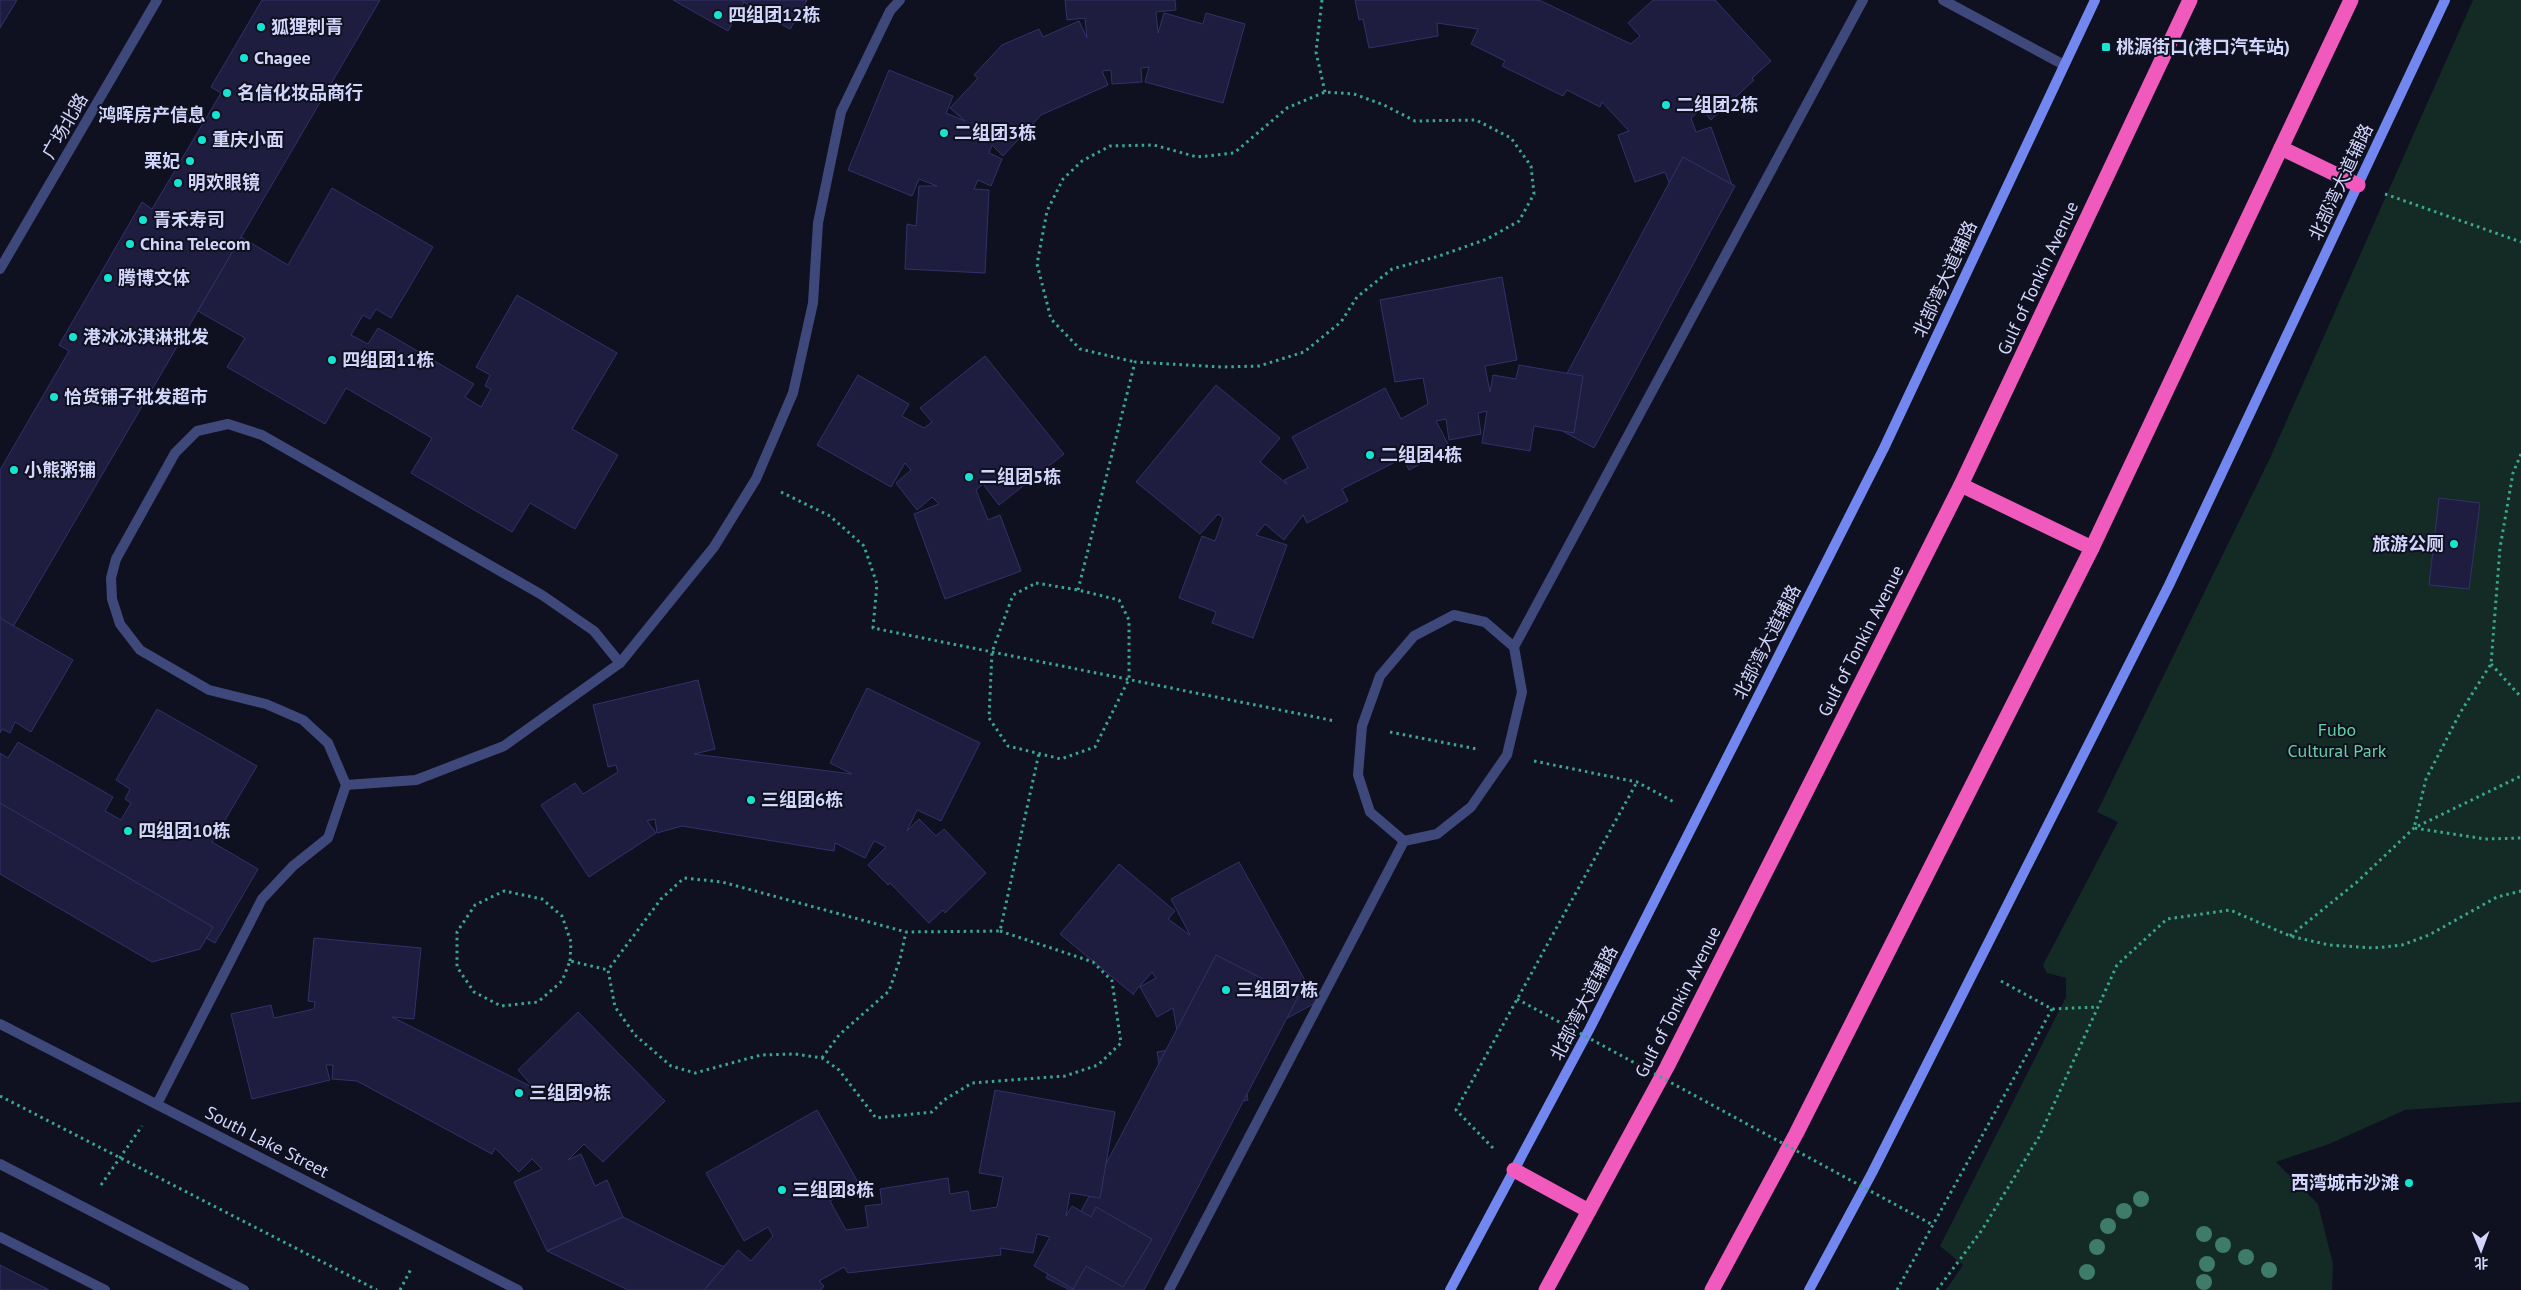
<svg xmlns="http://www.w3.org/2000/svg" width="2521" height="1290" font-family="'PT Sans','Noto Sans SC',sans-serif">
	<rect width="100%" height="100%" fill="#0f1020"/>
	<path fill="#132a25" d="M2473,0H2521V1102L2405,1110L2329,1144L2276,1162L2318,1204L2333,1264L2332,1290H1946L1963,1265L1940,1246L2066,997V978L2047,973L2043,965L2118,822L2097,812L2270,458Z"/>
	<g fill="#1e1d40" stroke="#323269">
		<path d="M0,0H17L0,28Z"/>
		<path d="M262,0H380L0,649V470L69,351L59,345L142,202L152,209L221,93L211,87Z"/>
		<path d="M673,0H807L790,29L744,2L728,31Z"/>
		<path d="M741,0H807L790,29Z"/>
		<path d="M1065,0H1175L1176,10L1156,12L1158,33L1164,13L1203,24L1206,13L1245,24L1223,103L1145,82L1149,67L1141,68L1142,82L1112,84L1111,70L1102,71L1108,85L1041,115L1003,156L992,145L989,153L1002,159L991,186L978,180L974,189L989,190L985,273L905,269L907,224L916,226L919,186H937L919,179L912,196L848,170L889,70L953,96L946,113L965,121L950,108L978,78L974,75L1002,45L1039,29L1043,37L1079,21L1087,38L1085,18L1067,20Z"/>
		<path d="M1355,0H1539L1631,44L1640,36L1628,23L1653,0H1715L1771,61L1752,78L1754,80L1711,120L1701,109L1691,118L1696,132L1711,127L1733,188L1679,208L1665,172L1635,182L1618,135L1629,131L1602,102L1600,107L1567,90L1563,96L1502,66L1505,61L1471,44L1478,29L1437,23L1438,36L1369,48L1363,19L1359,20Z"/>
		<path d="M1683,157L1735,186L1594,448L1542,420Z"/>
		<path d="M332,188L433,247L391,318L376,309L370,319L363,315L351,335L368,344L378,328L474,384L465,397L481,407L491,389L485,386L490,375L476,367L517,295L617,353L572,429L618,455L575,529L530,503L512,532L411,473L432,438L346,388L325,424L227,367L245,338L198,311L241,237L288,265Z"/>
		<path d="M1502,277L1517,360L1485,366L1490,392L1493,375L1516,379L1519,365L1583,376L1574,433L1534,426L1530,451L1482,443L1487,411L1478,413L1481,434L1449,440L1446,419L1436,421L1450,448L1409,470L1403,458L1342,489L1348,501L1307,523L1303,515L1284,540L1265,524L1256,535L1287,545L1253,638L1212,623L1216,612L1179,598L1202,536L1215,541L1223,518L1218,514L1200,534L1136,482L1216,385L1280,438L1260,462L1287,484L1284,480L1308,468L1292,437L1385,388L1401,419L1428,404L1423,378L1395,382L1380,300Z"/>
		<path d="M985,356L1064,454L999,505L983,484L976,490L988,520L1000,515L1021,571L945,599L914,514L939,504L932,497L917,510L896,483L911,470L905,463L891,487L817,445L858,375L909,404L902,416L924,428L932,422L920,408Z"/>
		<path d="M2439,498L2480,503L2469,589L2429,585Z"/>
		<path d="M0,618L73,660L31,732L15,722L10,733L2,729L0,733Z"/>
		<path d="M698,680L715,749L694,754L852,774L830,763L867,688L980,743L941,821L917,810L907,831L919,819L936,836L944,829L986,873L945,913L943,910L929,923L890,883L888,885L868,865L886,847L874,841L865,858L835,843L834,851L682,826L657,833L655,819L647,821L656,833L589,877L541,805L575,783L583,794L618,772L616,765L608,767L593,705Z"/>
		<path d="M157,709L257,766L212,842L258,869L215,943L169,916L152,945L51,887L72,851L0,809V753L8,758L18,742L113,797L105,811L121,820L131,803L125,799L130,789L116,780Z"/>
		<path d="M0,803L213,927L200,949L152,962L0,874Z"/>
		<path d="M1239,862L1317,1002L1249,1039L1230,1005L1224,1008L1233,1057L1240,1055L1248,1100L1168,1115L1157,1052L1180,1048L1173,1008L1157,1017L1140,987L1156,978L1152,972L1133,994L1134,995L1060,934L1119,864L1175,911L1168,919L1190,935L1171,899Z"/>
		<path d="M314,938L421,948L414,1019L392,1017L534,1088L518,1070L578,1012L665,1101L603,1162L584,1144L568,1160L581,1154L595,1186L607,1180L623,1217L547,1251L514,1182L542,1169L532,1159L519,1172L495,1148L492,1154L357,1081L332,1079L333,1065H326L330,1080L252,1099L231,1014L271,1005L274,1018L314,1009L315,1002L308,1001Z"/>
		<path d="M1216,955L1298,997L1144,1290H1070L1046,1278Z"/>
		<path d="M995,1090L1115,1112L1100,1198L1070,1193L1066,1216L1072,1206L1091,1217L1096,1207L1152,1239L1123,1287L1086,1266L1073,1289L1034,1266L1050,1237L1037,1234L1033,1253L1000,1248L1001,1255L848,1273L844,1267L819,1281L824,1286L821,1290H704L738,1250L751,1261L773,1236L768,1227L744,1241L706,1173L817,1110L859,1184L830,1201L846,1230L868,1227L865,1206L882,1204L880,1189L948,1178L950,1194L968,1191L971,1211L997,1207L1003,1177L979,1173Z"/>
		<path d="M623,1217L724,1267L704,1290H628L547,1251Z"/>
		<path d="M0,1265L49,1290H0Z"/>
	</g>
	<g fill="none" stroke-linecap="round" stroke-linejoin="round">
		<g stroke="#3aa88d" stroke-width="3" stroke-dasharray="2.5 4" stroke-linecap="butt">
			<path d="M1322,0L1316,52L1325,92"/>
			<path d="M2385,194L2521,242"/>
			<path d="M2521,454L2513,473L2500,548L2491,664L2460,713L2426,779L2414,828L2485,839L2521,838"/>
			<path d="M781,492L830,516L864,546L877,584L873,628L1335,721"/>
			<path d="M1036,583L1078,590L1119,600L1129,620V679L1095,747L1061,759L1008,746L989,718L992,652L1013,595Z"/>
			<path d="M1078,590L1135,362L1222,367L1259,366L1304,352L1341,322L1357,297L1392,269L1439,256L1487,239L1519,221L1534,194L1531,166L1511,138L1476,120L1415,121L1384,105L1354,94L1325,92L1287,108L1234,153L1197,157L1154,145L1110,146L1082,161L1063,179L1047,211L1037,264L1051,319L1080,349L1135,362"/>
			<path d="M2491,664L2521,697"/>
			<path d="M1390,732L1477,749"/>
			<path d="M1534,761L1637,782L1674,802"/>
			<path d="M1000,931L1093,962L1112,981L1121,1043L1098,1065L1065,1076L972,1083L944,1100L932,1112L876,1118L839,1070L822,1058L795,1054L761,1055L695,1073L671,1066L635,1035L615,1007L608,970L661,899L684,878L722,882L906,932L1000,931L1039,753"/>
			<path d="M2290,936L2357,882L2414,828L2521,776"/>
			<path d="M570,961L571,942L562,916L542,899L504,891L475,905L457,932V967L474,992L501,1006L538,1002L562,981L570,961L608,970"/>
			<path d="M2001,981L2052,1009L2097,1007"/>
			<path d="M822,1058L839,1035L889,991L900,959L906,932"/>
			<path d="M0,1096L377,1290"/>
			<path d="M1493,1148L1456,1110L1637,782"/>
			<path d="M101,1185L142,1126"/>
			<path d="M400,1290L412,1267"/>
			<path d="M1897,1290L2052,1009"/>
			<path d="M1937,1290L1982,1230L2039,1137L2117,965L2167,919L2230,910L2290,936L2329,945L2374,948L2402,945L2429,935L2497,897L2521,891"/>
		</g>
		<g stroke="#3f487b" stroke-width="10">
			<path d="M1943,0L2064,65"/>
			<path d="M346,785L416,780L504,746L620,663"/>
			<path d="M1404,841L1437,834L1471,807L1507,755L1522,692L1514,647L1863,0"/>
			<path d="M157,1104L262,899L293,866L328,838L346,785L328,743L303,720L266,704L209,690L140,650L120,624L112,599L111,578L116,559L175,453L197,431L228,424L262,435L542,595L594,631L620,663L714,547L756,479L793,393L813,303L818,223L841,112L890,11L900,0"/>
			<path d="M0,1237L105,1290"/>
			<path d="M1169,1290L1404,841L1370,812L1358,775L1362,726L1380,676L1414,636L1454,615L1485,622L1514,647"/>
		</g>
		<g stroke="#3f487b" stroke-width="10">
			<path d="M0,269L157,0"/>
			<path d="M0,1024L518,1290"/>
			<path d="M0,1164L244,1290"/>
		</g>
		<g stroke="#7387f1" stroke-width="10">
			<path d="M1450,1290L1590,1028L1884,448L2095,0"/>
			<path d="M1809,1290L1872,1173L2169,585L2445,0"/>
		</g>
		<g stroke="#ef5abc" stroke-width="15">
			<path d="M2281,148L2358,185"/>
			<path d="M1961,485L2092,548"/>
			<path d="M1514,1170L1589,1211"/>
			<path d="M1546,1290L1667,1067L1961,485L2190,0"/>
			<path d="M1712,1290L1796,1134L2092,548L2351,0"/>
		</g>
		<path stroke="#3aa88d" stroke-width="3" stroke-dasharray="2.5 4" stroke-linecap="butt" d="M1517,999L1933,1225"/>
	</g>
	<g fill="#3f7b69">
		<circle cx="2141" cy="1199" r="8"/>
		<circle cx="2124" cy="1211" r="8"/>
		<circle cx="2108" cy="1226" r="8"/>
		<circle cx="2204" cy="1234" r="8"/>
		<circle cx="2223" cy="1245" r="8"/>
		<circle cx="2097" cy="1247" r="8"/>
		<circle cx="2246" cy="1257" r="8"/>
		<circle cx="2207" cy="1264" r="8"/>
		<circle cx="2269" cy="1270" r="8"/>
		<circle cx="2087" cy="1272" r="8"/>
		<circle cx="2204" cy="1282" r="8"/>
	</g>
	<g fill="#16e4d3" stroke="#0f1020" stroke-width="2">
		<circle cx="718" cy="15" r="5"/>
		<circle cx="261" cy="27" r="5"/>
		<rect x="2101" y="42" width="10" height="10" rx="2.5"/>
		<circle cx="244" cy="58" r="5"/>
		<circle cx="227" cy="93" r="5"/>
		<circle cx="1666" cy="105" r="5"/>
		<circle cx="216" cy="115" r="5"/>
		<circle cx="944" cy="133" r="5"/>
		<circle cx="202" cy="140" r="5"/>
		<circle cx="190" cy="161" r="5"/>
		<circle cx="178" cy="183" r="5"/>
		<circle cx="143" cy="220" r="5"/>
		<circle cx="130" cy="244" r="5"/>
		<circle cx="108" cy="278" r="5"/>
		<circle cx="73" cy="337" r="5"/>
		<circle cx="332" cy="360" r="5"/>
		<circle cx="54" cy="397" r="5"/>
		<circle cx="1370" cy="455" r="5"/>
		<circle cx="14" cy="470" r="5"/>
		<circle cx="969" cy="477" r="5"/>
		<circle cx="2454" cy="544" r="5"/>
		<circle cx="751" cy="800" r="5"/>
		<circle cx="128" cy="831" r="5"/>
		<circle cx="1226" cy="990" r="5"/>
		<circle cx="519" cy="1093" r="5"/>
		<circle cx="2409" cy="1183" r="5"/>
		<circle cx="782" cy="1190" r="5"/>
	</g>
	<g text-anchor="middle" stroke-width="4" stroke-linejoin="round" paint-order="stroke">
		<g font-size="18" font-weight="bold" fill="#d3d6fb" stroke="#0f1020" text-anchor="start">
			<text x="728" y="21">四组团12栋</text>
			<text x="271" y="33">狐狸刺青</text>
			<text x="2116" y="53">桃源街口(港口汽车站)</text>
			<text x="254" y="64">Chagee</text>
			<text x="237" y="99">名信化妆品商行</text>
			<text x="1676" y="111">二组团2栋</text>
			<text x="206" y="121" text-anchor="end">鸿晖房产信息</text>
			<text x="954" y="139">二组团3栋</text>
			<text x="212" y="146">重庆小面</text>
			<text x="180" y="167" text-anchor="end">栗妃</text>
			<text x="188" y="189">明欢眼镜</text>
			<text x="153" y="226">青禾寿司</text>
			<text x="140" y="250">China Telecom</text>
			<text x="118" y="284">腾博文体</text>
			<text x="83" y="343">港冰冰淇淋批发</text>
			<text x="342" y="366">四组团11栋</text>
			<text x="64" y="403">恰货铺子批发超市</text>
			<text x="1380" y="461">二组团4栋</text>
			<text x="24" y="476">小熊粥铺</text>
			<text x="979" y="483">二组团5栋</text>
			<text x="2444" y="550" text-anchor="end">旅游公厕</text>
			<text x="761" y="806">三组团6栋</text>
			<text x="138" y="837">四组团10栋</text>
			<text x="1236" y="996">三组团7栋</text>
			<text x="529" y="1099">三组团9栋</text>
			<text x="2399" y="1189" text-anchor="end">西湾城市沙滩</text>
			<text x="792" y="1196">三组团8栋</text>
		</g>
		<g font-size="18" fill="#d3d6fb" stroke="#0f1020">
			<text transform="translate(65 126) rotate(-60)" y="6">广场北路</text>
			<text transform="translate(2341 182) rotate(-65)" y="6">北部湾大道辅路</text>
			<text transform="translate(2038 278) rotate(-65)" y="6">Gulf of Tonkin Avenue</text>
			<text transform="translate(1945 279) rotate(-65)" y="6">北部湾大道辅路</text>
			<text transform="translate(1861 641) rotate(-63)" y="6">Gulf of Tonkin Avenue</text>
			<text transform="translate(1767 642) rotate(-63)" y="6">北部湾大道辅路</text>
			<text transform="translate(1678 1002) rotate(-63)" y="6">Gulf of Tonkin Avenue</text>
			<text transform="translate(1584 1003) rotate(-63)" y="6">北部湾大道辅路</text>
			<text transform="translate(267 1142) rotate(27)" y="6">South Lake Street</text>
		</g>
		<g font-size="18" fill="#66d3a4" stroke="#0f1020">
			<text x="2337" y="736">Fubo<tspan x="2337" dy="21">Cultural Park</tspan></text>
		</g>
	</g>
	<g transform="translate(2481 1250) rotate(179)" stroke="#0f1020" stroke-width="4" paint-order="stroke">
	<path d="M0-4L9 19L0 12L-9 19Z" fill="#d3d6fb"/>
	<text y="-8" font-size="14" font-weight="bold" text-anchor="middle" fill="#d3d6fb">北</text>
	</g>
</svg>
